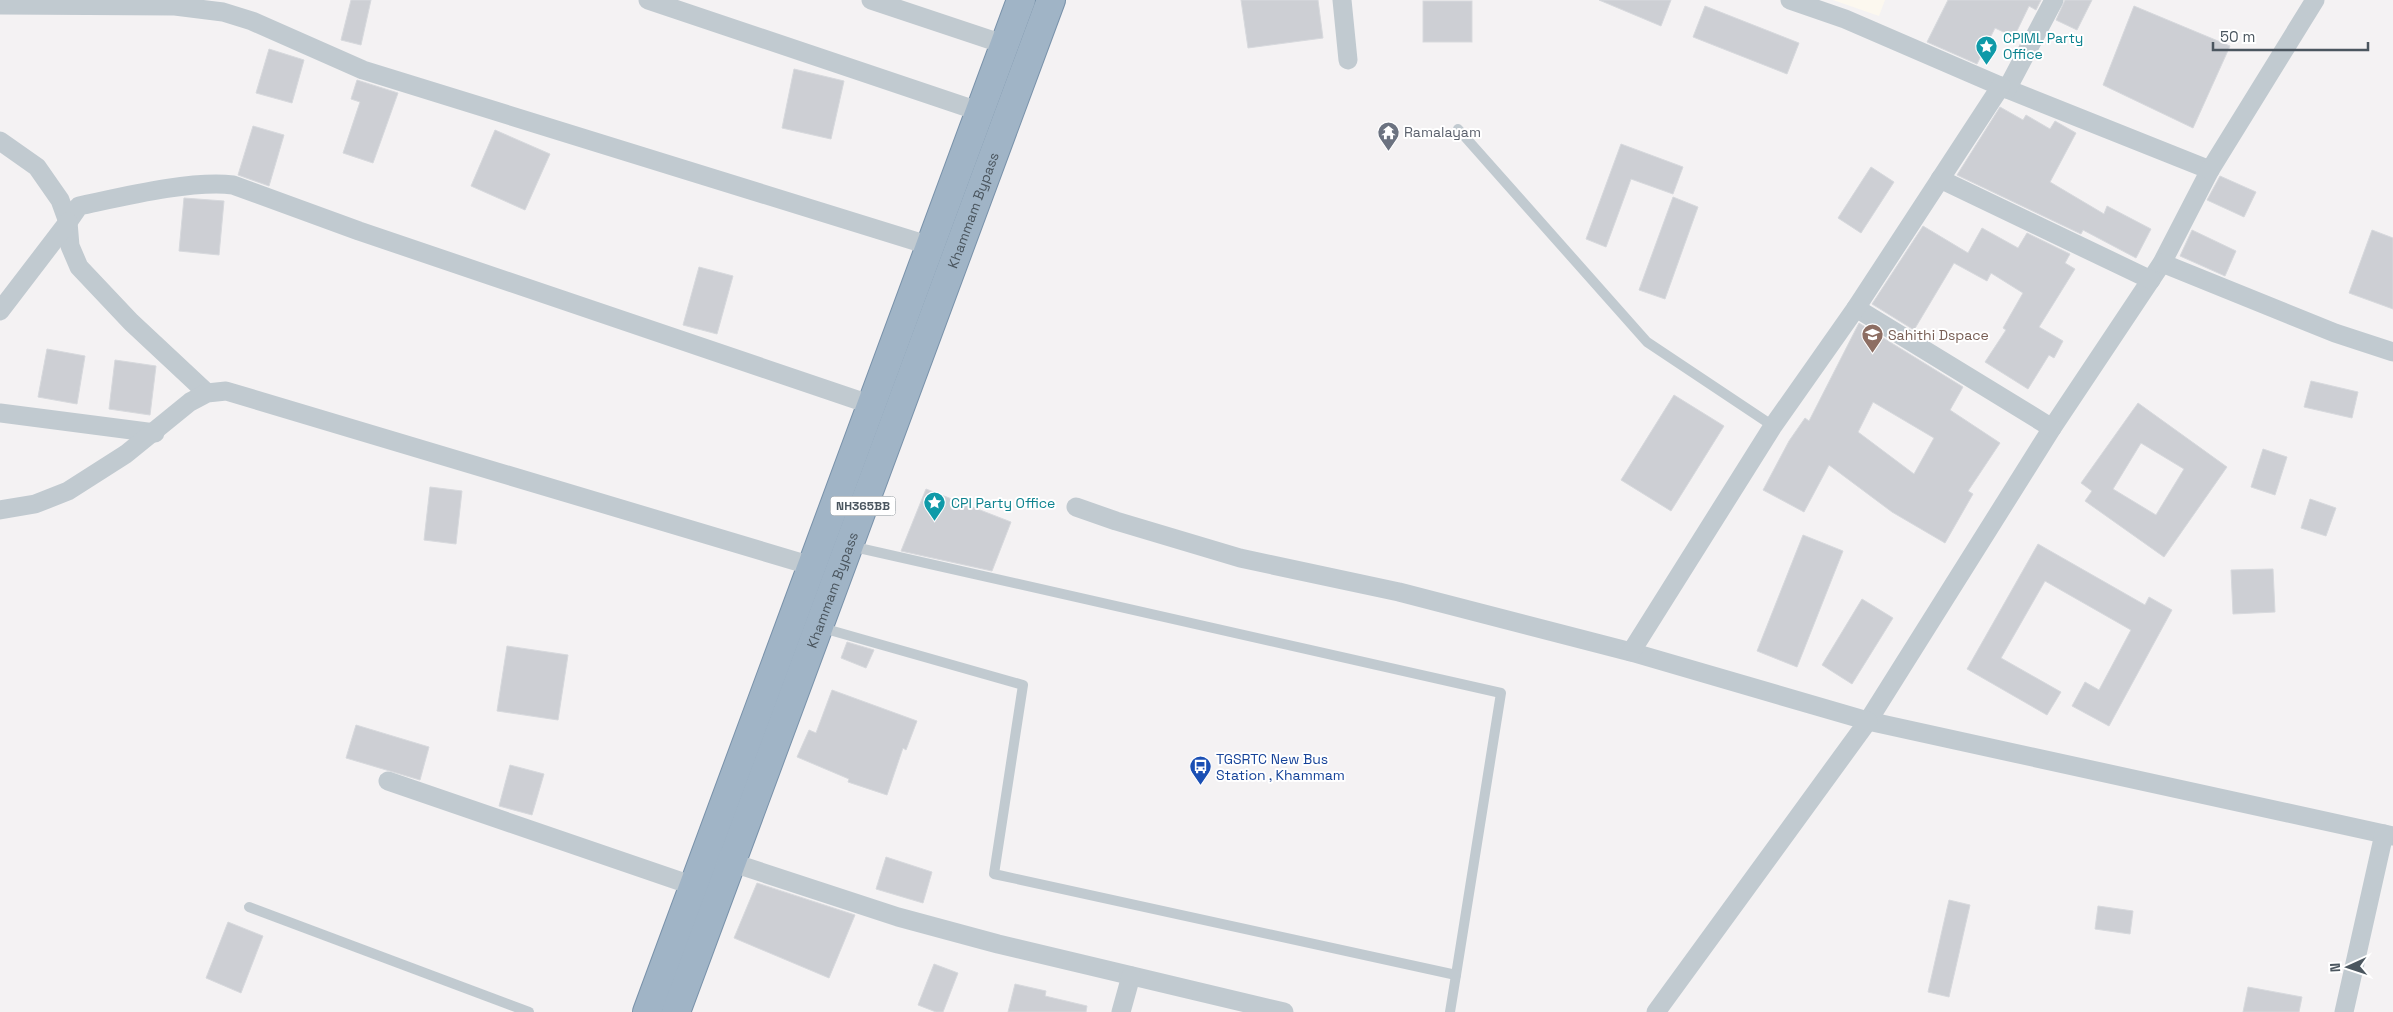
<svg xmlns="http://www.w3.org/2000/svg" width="2393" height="1012" font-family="'Space Grotesk',sans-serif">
	<rect width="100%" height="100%" fill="#f4f2f3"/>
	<path fill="#fcf8ef" d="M1833,0H1885L1879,16Z"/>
	<g fill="#cdcfd4" stroke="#d7d9dd" fill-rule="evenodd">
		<path d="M351,0H371L361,45L341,40Z"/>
		<path d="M1241,0H1318L1323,38L1248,48Z"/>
		<path d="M1599,0H1671L1661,26Z"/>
		<path d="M1948,0H2041L2036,10L2029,6L2014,37L1995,28L1977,64L1927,42Z"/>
		<path d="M2065,0H2092L2077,30L2056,20Z"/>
		<rect x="1423" y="1" width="49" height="41"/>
		<path d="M1705,6L1799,43L1787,74L1693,37Z"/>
		<path d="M2134,6L2230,46L2193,128L2103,85Z"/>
		<path d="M269,49L304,60L292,103L256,93Z"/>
		<path d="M794,69L844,81L831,139L782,128Z"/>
		<path d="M357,80L398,93L373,163L343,153L360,102L351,99Z"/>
		<path d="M2000,107L2023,120L2026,115L2050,129L2055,121L2076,133L2050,182L2104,214L2107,206L2151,229L2136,258L2083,230L2081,234L1957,175Z"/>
		<path d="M253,126L284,135L269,186L238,175Z"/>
		<path d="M495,130L550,154L525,210L471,186Z"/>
		<path d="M1621,144L1683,167L1673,194L1631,179L1606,247L1586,239Z"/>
		<path d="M1871,167L1894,182L1861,233L1838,218Z"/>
		<path d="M2220,176L2256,192L2244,217L2207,200Z"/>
		<path d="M1673,197L1698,207L1665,299L1639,290Z"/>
		<path d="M184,198L224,201L219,255L179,251Z"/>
		<path d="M1923,226L1968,253L1982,228L2018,248L2027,233L2070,254L2065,263L2075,269L2039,327L2063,341L2054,358L2049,355L2028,389L1985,362L2006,330L2003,328L2023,293L1991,273L1987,281L1954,263L1914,330L1872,304Z"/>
		<path d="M2192,230L2236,251L2225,276L2180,256Z"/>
		<path d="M2372,230L2393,238V309L2349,293Z"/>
		<path d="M699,267L733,276L717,334L683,325Z"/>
		<path d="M1859,323L1963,387L1950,410L2000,443L1968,491L1973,494L1945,543L1892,512L1829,465L1804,512L1763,490L1789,441L1805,418L1809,421ZM1873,402L1934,438L1914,474L1858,432Z"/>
		<path d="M47,349L85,356L77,404L38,397Z"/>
		<path d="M115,360L156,366L150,415L109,409Z"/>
		<path d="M2311,381L2358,392L2352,418L2304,407Z"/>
		<path d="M1674,395L1724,426L1671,511L1621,480Z"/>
		<path d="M2138,403L2227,467L2164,557L2085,501L2092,491L2081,483ZM2141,443L2184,469L2156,515L2113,489Z"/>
		<path d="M2263,449L2287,457L2275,495L2251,487Z"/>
		<path d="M430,487L462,491L456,544L424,540Z"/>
		<path d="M926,489L1011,522L992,571L901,551Z"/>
		<path d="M2310,499L2336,508L2326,536L2301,528Z"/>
		<path d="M1803,535L1843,551L1797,667L1757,651Z"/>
		<path d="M2038,544L2145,605L2149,597L2172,610L2109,726L2072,706L2085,682L2099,690L2131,630L2045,581L2001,658L2061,692L2047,715L1967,669Z"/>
		<path d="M2273,569L2275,612L2233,614L2231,570Z"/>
		<path d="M1862,599L1893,618L1852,684L1822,665Z"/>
		<path d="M847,642L874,650L866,668L841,658Z"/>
		<path d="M507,646L568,655L558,720L497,711Z"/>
		<path d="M832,690L917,721L906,750L903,748L887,795L848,782L849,779L797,757L809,730L816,733Z"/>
		<path d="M356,725L429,747L420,780L346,758Z"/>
		<path d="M510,765L544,774L532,815L499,806Z"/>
		<path d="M886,857L932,872L923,903L876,889Z"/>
		<path d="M757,883L855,915L829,978L734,938Z"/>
		<path d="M1949,900L1970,905L1949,997L1928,992Z"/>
		<path d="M2098,906L2133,911L2130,934L2095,929Z"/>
		<path d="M228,922L263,936L241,993L206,978Z"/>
		<path d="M934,964L958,973L943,1012H936L918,1005Z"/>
		<path d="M1015,984L1046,991L1045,996L1087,1006L1086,1012H1008Z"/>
		<path d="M2248,987L2302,997L2299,1012H2243Z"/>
	</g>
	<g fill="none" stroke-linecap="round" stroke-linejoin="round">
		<defs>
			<g id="trunk">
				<path d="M647,1012L1021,0"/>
				<path id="s1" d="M676,1012L1051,0"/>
			</g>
		</defs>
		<use href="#trunk" stroke="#7891a9" stroke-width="30"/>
		<g stroke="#c1cad0" stroke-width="10">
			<path d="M1458,129L1647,342L1773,426"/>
			<path d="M850,546L1501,693L1456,975"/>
			<path d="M819,627L1023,685L994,874L1456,975L1450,1012"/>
			<path d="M249,907L529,1012"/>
		</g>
		<g stroke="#c1cad0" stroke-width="19">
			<path d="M648,0L981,112"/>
			<path d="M871,0L1006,45"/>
			<path d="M1342,0L1348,60"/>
			<path d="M1790,0L1845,19L2007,89L2210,170L2162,263L2052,428L1868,721L2393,836"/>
			<path d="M0,5L175,6L223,12L252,21L363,70L931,246"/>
			<path d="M2007,89L2054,0"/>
			<path d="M0,141L37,167L60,200L68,222L79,206C122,197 190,180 233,185L359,231L872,405"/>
			<path d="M2210,170L2315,0"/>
			<path d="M1940,179L2151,280"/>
			<path d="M68,222L70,246L79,267L131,322L207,393"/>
			<path d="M2162,263L2335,333L2393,352"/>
			<path d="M1856,308L2052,428"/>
			<path d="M0,311L68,222"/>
			<path d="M0,413L155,433"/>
			<path d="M1076,507L1116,521L1240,558L1399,592L1631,652L1868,721L1656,1012"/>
			<path d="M0,510L35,504L68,491L126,454L190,402L207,393L226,391L812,566"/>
			<path d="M1631,652L1773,426L1856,308L2001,86"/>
			<path d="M388,781L694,886"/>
			<path d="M721,859L898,917L998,944L1284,1012"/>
			<path d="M1121,1012L1131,976"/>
			<path d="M2344,1012L2384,834"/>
		</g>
		<use href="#trunk" stroke="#a0b4c6" stroke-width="28"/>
	</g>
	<defs>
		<symbol id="sight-pin" viewBox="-11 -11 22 30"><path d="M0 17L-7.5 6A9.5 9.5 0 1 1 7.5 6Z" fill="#0f9aa8" stroke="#fff"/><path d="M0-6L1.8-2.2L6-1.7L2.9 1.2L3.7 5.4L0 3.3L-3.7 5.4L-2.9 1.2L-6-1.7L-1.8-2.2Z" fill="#fff"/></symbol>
		<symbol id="temple-pin" viewBox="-11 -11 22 30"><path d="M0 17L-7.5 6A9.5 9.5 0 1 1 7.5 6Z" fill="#6b7280" stroke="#fff"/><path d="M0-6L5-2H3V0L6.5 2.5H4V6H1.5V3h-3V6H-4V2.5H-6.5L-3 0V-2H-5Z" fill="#fff"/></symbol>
		<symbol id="school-pin" viewBox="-11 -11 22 30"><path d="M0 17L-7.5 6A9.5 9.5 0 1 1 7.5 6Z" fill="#8d6e63" stroke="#fff"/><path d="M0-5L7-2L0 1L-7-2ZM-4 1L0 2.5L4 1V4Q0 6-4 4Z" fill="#fff"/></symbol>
		<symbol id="bus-pin" viewBox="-11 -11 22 30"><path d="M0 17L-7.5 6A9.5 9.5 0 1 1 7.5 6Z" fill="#1a4fb4" stroke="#fff"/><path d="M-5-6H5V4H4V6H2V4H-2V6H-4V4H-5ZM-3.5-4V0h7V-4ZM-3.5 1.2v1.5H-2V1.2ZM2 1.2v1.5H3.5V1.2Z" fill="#fff"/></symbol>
	</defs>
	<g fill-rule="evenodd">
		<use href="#sight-pin" x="1974" y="34" width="25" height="34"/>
		<use href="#temple-pin" x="1376" y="120" width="25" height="34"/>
		<use href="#school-pin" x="1860" y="322" width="25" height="34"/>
		<use href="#sight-pin" x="922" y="490" width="25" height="34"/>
		<use href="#bus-pin" x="1188" y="754" width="25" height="34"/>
	</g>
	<g text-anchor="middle" stroke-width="4" stroke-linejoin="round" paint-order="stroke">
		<rect fill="#fff" stroke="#81898f" stroke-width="1" x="830.5" y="496.5" width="65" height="19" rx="4"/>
		<g font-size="12" font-weight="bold" fill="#4b565f">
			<text x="863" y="510">NH365BB</text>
		</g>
		<g font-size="14" fill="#0d838f" stroke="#fff" text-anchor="start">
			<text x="2003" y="43">CPIML Party<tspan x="2003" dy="16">Office</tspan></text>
			<text x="951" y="508">CPI Party Office</text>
		</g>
		<g font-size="14" fill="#5b616d" stroke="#fff" text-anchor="start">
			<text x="1404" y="137">Ramalayam</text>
		</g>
		<g font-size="14" fill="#4b565f" stroke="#fff">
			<text dy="5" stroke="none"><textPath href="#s1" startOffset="855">Khammam Bypass</textPath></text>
			<text dy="5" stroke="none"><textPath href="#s1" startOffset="450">Khammam Bypass</textPath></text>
		</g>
		<g font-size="14" fill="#785e54" stroke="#fff" text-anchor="start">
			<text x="1888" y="340">Sahithi Dspace</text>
		</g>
		<g font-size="14" fill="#164399" stroke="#fff" text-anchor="start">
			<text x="1216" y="764">TGSRTC New Bus<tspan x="1216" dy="16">Station , Khammam</tspan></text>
		</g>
	</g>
	<g transform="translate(2348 967) rotate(267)" stroke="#ffffff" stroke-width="4" paint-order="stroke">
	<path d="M0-4L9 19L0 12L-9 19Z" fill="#4b565f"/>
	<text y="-8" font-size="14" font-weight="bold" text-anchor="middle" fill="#4b565f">N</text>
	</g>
	<path d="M2213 42v8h155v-8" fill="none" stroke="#4b565f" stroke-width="2.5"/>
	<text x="2220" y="42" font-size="15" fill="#4b565f" stroke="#ffffff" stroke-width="4" paint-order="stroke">50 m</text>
</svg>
